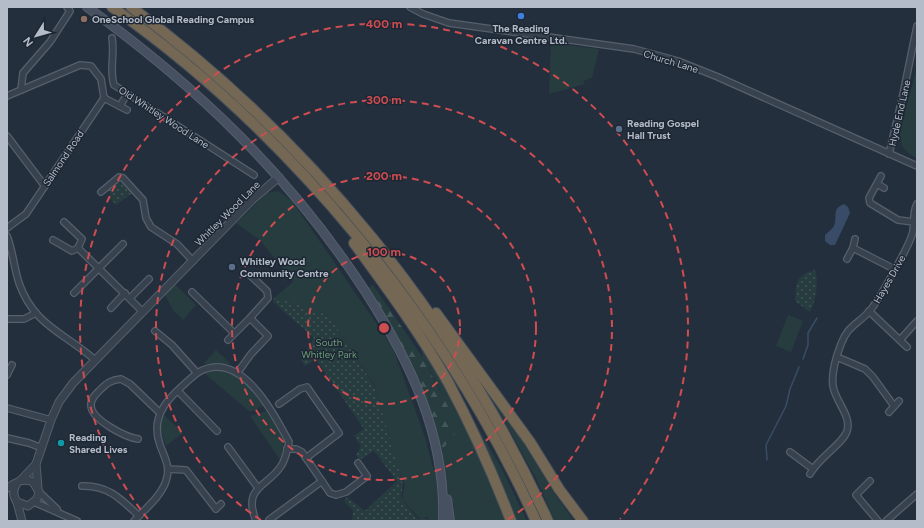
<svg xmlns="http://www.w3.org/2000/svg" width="924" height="528" font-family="Figtree,sans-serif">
	<defs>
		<pattern id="forest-firs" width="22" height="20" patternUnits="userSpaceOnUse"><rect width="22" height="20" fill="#263c3f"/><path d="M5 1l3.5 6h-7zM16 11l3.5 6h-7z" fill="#435659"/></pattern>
		<pattern id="park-dots" width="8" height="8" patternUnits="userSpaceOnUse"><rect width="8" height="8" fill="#263c3f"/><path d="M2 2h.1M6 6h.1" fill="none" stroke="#435659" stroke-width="1.8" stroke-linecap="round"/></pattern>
	</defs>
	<rect width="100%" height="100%" fill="#242f3e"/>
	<g fill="#263c3f">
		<path d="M551,43L599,49L592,78L583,81L585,84L549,94Z"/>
		<path d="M917,67V158C904,152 900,146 900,132Z"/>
		<path d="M278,191L292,201L392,346L425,437L433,468L439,480L441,521H428V517L419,518L402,499L405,485L397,466L375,386L329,316L295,303L273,299L293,282L260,240L236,223L267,193Z"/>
		<path d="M174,283L196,305L183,320L173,310L164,293Z"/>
		<path d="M788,315L803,321L791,352L776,346Z"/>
		<path d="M420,344C455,401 482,460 509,521H455L453,505L446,485L441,451L455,434L439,387L423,358Z"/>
		<path d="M216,350L231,364H203Z"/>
		<path d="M219,369C245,377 248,385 263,406L250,412L204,373Z"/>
		<path d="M480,378L518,434L554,493L574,521H555L536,478Z"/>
		<path d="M454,386L502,469L527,521H515Z"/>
		<path d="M266,411C279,430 288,436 280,460L250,416Z"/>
		<path d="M163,414L183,433L166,446L160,429Z"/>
	</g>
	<path fill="url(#forest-firs)" d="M373,285L423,358L456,422L455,434L441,451C438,439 436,427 432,415C418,370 391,329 368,288Z"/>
	<g fill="url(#park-dots)">
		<path d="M118,183H122L132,193L116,205L110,198L112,197L108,190Z"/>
		<path d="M815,270C819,283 816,300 810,312L795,301C796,283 796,275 815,270Z"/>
		<path d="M274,298L296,303L329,316L375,387L403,484L401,498L418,519L427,518V521H352L353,511L344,501L347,497L365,511L397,481L374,451L359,460L356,455L361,446L354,436L364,429L316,359L305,366L301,360L314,338L273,302Z"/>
	</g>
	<path fill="#394c67" d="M844,204L848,207L850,213L835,245H830L825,241V235C827,233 832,229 834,226C838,216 831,209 844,204Z"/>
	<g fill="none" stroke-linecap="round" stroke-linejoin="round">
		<g stroke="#394c67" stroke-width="1.5">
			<path d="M803,359L808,345V333L817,318"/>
			<path d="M767,460L766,445L786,406L790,389L799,367"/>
		</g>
		<defs>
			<g id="minor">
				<path d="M410,7L423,14L449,23L634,49L678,61L718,77L917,166"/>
				<path d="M112,38C115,54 109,70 114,85L254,175"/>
				<path d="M21,90L23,73L50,42L70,11L67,7"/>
				<path d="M7,96L80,65L91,66L101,79L104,98"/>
				<path d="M104,98L127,110"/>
				<path d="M120,106L127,94"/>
				<path d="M7,136L44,185"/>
				<path d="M889,154L902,99L917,26"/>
				<path d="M881,176L869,198L870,203L898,220L914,222"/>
				<path d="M877,184L884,188"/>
				<path d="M101,192L119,177L123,178L143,200L146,218L151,227L177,244L193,261"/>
				<path d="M64,222L82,239L78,248L143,312"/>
				<path d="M7,228L26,214L104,98"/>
				<path d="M7,236C13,251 14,268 19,283C34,326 65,333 95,360"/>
				<path d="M53,240L72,251L78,248"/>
				<path d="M853,248L894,269"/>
				<path d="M847,259L853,248L855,239"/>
				<path d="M250,275L267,291L268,298L250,318"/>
				<path d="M192,292L234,333"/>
				<path d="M74,293L123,244"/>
				<path d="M130,298L149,279"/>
				<path d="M111,308L125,293"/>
				<path d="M869,311L907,347"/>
				<path d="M7,319H24L36,313"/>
				<path d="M155,331L172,345L197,373"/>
				<path d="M228,340L250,318L268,336L251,354L238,372"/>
				<path d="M900,340L917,321"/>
				<path d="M837,357L865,369L873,377L894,406"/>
				<path d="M7,375L12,365"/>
				<path d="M178,391L217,431"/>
				<path d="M279,404L300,389L307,387L339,433L306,458"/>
				<path d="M7,408L51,420"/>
				<path d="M889,412L899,401"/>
				<path d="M7,438L29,443L42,448"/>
				<path d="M138,439C125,437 92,420 91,406C90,399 96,394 100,390C107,383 111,380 121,379L130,384L159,412"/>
				<path d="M228,447L258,488"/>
				<path d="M287,449H296L302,452L330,493L336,495L346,492L367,476L358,463"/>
				<path d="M790,452L813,469"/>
				<path d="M168,469L186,470L216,509L221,504"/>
				<path d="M810,474C818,458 843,444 847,431C852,416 835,401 833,386C831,372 836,357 841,344C848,324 861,323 872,308C884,292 894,271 904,253C907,246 912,238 913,231C915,221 912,213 917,204"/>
				<path d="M870,481L856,495L878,521"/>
				<path d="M82,486C108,485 121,499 139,516"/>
				<path d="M39,492L57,509"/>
				<path d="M34,502L77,521"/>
				<path d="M269,520L322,481"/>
				<path d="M134,521C145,509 164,494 167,477C170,466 164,456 160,445C148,412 174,393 197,373C240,347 273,412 289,442C287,450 286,459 281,466C268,487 242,486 256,521"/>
				<path d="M886,521L917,494"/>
			</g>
			<g id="tertiary">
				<path d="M21,480L36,464"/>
				<path d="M7,488C16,483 23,477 33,482L39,492L37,499L28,506L17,502C12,495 13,489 17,483"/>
				<path d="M38,488L36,464L51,420L59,402L73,383L253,199L279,177"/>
				<path d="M17,502L22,521"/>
			</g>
			<g id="secondary">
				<path d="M87,7C198,87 290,176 365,291C410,361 446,436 443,521"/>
				<path d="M447,499L450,521"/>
			</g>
			<g id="motorway">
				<path d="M112,7C290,132 447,323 536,521"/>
				<path d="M131,7C311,140 455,318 548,521"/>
				<path d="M354,243C387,288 421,334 448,382C472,427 493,474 511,521"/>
				<path d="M436,313L530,442L559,489L583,521"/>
			</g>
		</defs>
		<use href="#minor" stroke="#565f6c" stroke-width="8"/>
		<use href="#tertiary" stroke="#565f6c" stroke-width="9"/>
		<use href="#secondary" stroke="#565f6c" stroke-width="10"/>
		<use href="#motorway" stroke="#434c59" stroke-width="12"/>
		<use href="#minor" stroke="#38414e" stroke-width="5.5"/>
		<use href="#tertiary" stroke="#38414e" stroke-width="7"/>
		<use href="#secondary" stroke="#465061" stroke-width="8"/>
		<use href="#motorway" stroke="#746855" stroke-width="10"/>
	</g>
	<g fill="none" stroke="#ce4d50" stroke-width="2" stroke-dasharray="7 5">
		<circle cx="384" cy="328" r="76"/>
		<circle cx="384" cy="328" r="152"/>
		<path d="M261 520A228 228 0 1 1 507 520"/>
		<path d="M148 519A304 304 0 1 1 620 519"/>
	</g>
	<circle fill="#3f7fe0" stroke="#1d2633" stroke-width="1.5" cx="521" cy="16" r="4"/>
	<circle fill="#8d6e63" stroke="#1d2633" stroke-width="1.5" cx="84" cy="19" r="4"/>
	<g fill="#5c6f8a" stroke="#1d2633" stroke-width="1.5">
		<circle cx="619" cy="129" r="4"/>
		<circle cx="232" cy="267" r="4"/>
	</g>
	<circle fill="#0f9aa8" stroke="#1d2633" stroke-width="1.5" cx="61" cy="443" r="4"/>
	<g text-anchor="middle" stroke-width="3" stroke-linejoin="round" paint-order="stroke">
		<g font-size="10" font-weight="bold" fill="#b4bcc9" stroke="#1d2633" text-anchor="start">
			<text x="92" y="23">OneSchool Global Reading Campus</text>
			<text x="521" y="32" text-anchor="middle">The Reading<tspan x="521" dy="12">Caravan Centre Ltd.</tspan></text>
			<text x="627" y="127">Reading Gospel<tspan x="627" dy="12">Hall Trust</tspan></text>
			<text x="240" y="265">Whitley Wood<tspan x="240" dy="12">Community Centre</tspan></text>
			<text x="69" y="441">Reading<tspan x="69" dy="12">Shared Lives</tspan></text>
		</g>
		<g font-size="10" fill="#b4bcc9" stroke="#1d2633">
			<text transform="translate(671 61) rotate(17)" y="4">Church Lane</text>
			<text transform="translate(899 113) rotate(-77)" y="4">Hyde End Lane</text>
			<text transform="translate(164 117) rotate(33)" y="4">Old Whitley Wood Lane</text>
			<text transform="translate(63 158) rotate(-56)" y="4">Salmond Road</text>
			<text transform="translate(227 213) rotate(-45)" y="4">Whitley Wood Lane</text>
			<text transform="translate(889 279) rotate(-60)" y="4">Hayes Drive</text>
		</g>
		<g font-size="10" fill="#6b9a76" stroke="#1d2633">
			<text x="329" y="346">South<tspan x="329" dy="12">Whitley Park</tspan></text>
		</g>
	</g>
	<circle cx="384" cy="328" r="6" fill="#ce4d50" stroke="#1d2633" stroke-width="2"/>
	<g font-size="12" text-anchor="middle" font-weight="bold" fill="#ce4d50" stroke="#1d2633" stroke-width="3" stroke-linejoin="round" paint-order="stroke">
		<text x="384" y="28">400 m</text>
		<text x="384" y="104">300 m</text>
		<text x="384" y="180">200 m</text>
		<text x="384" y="256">100 m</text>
	</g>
	<rect width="924" height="528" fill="none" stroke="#b4bcc9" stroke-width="16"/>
	<g transform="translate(36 36) rotate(233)" stroke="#1d2633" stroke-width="3" paint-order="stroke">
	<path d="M0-3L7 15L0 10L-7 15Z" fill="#b4bcc9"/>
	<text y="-6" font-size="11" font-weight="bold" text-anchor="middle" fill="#b4bcc9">N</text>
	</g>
</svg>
